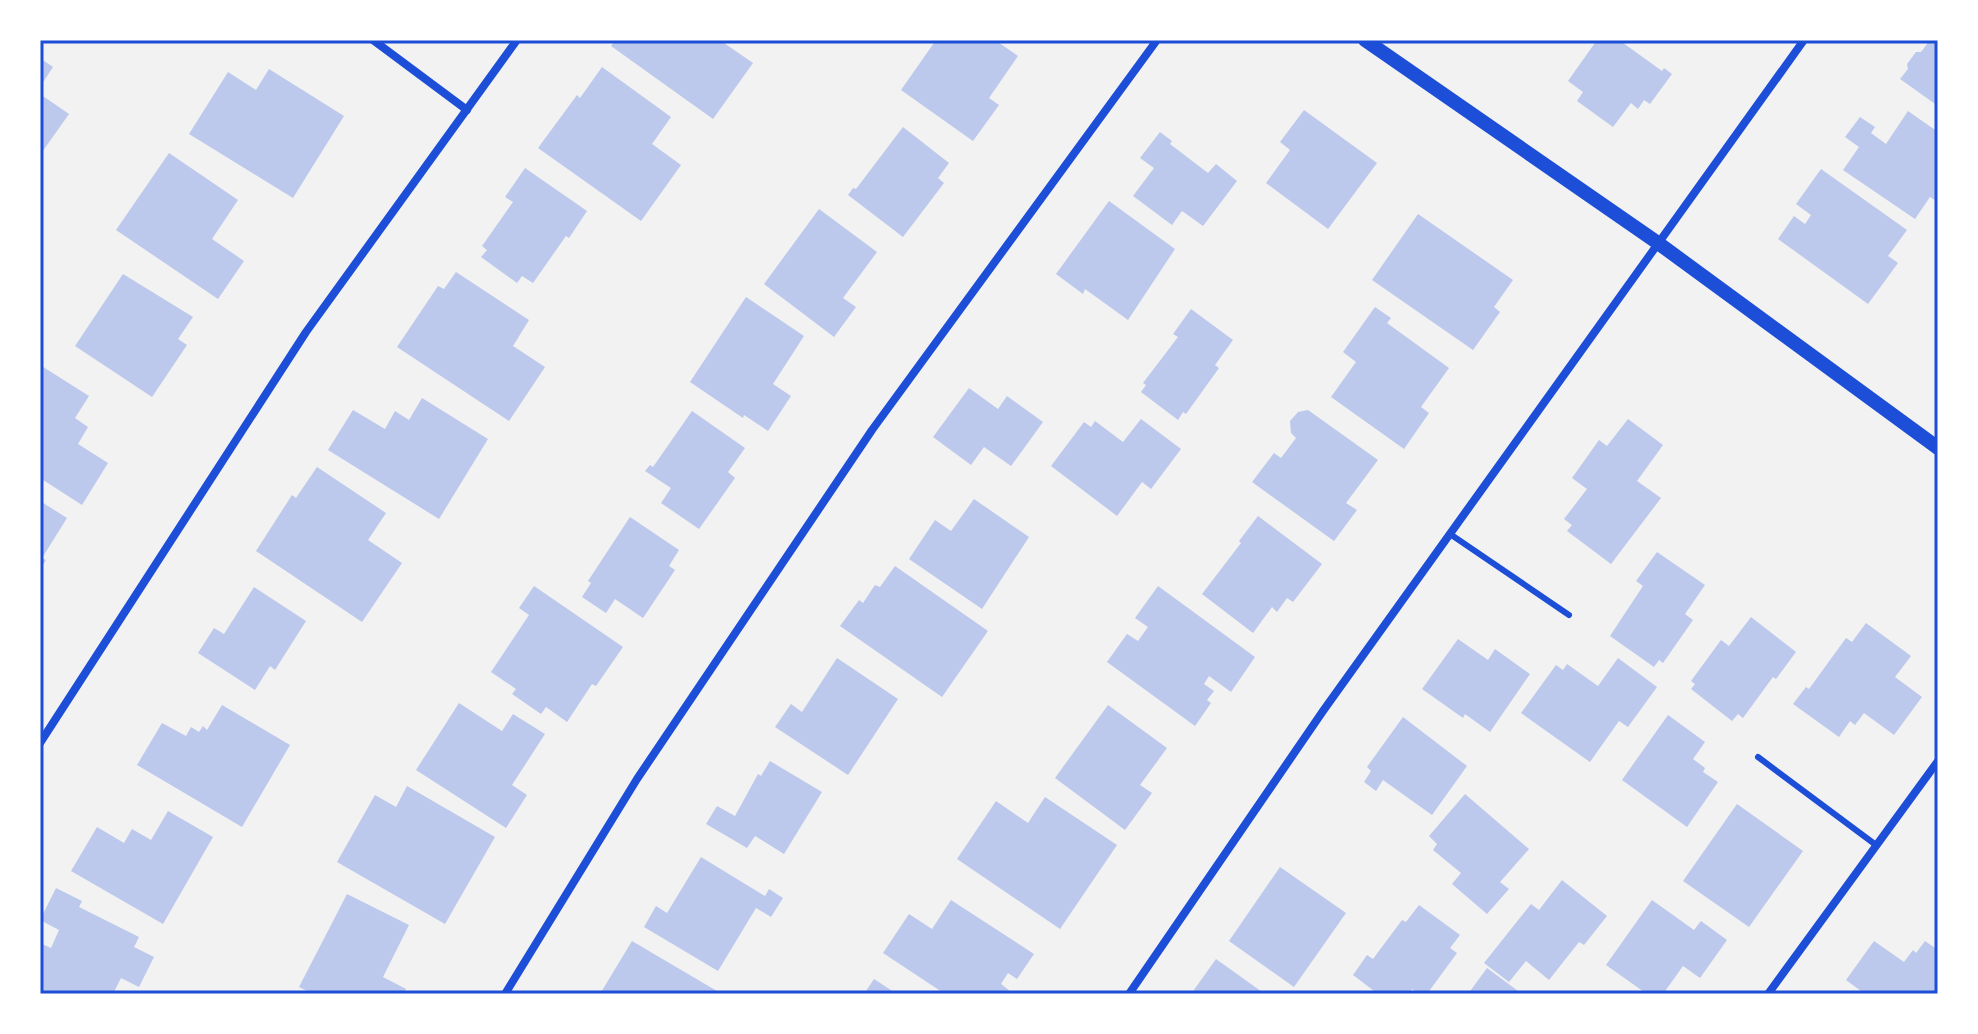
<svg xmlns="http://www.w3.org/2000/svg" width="1978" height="1034" font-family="Lato,sans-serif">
	<rect width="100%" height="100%" fill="#f2f2f2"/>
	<g fill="#bdc9ec">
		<path d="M616,40H726L724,43L753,63L713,119L611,46Z"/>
		<path d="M936,40H995L1018,56L989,98L999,105L973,141L901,90Z"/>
		<path d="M1597,40H1619L1662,71L1664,68L1672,74L1650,104L1644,100L1638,109L1631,103L1613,127L1577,101L1583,92L1568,81Z"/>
		<path d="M1930,40H1938V106L1900,79L1908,69L1907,64L1916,52H1921Z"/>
		<path d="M40,58L53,67L40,87Z"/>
		<path d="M602,67L671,117L652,144L681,165L641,221L538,148L577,95L580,98Z"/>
		<path d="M269,69L344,116L293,198L189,134L228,72L256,90Z"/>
		<path d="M40,94L69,114L40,155Z"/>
		<path d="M1304,110L1377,163L1328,229L1266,183L1290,150L1280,142Z"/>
		<path d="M1908,111L1938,132V202L1930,197L1915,219L1843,170L1859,147L1845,137L1860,117L1875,127L1871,133L1886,144Z"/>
		<path d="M903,127L949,163L938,178L944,183L903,237L848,195L853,188L856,189Z"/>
		<path d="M1160,132L1172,141L1170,144L1208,173L1216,164L1237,181L1203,226L1182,211L1172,225L1133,196L1154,168L1140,158Z"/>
		<path d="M169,153L238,200L212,239L244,261L218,299L116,230Z"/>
		<path d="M525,168L587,211L569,238L566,236L533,283L522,276L517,283L481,257L487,250L482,246L513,202L505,197Z"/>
		<path d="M1821,169L1907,230L1888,256L1898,263L1868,304L1778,239L1794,216L1805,224L1811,215L1796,204Z"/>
		<path d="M1109,201L1175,249L1128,320L1085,289L1083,294L1056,274Z"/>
		<path d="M819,209L877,252L843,298L856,307L834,337L764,284Z"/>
		<path d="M1418,214L1513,280L1494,307L1500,312L1473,350L1372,280Z"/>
		<path d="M456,272L529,320L513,346L545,367L509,421L397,347L438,286L444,289Z"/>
		<path d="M123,274L193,317L178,339L187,345L152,397L75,346Z"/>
		<path d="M746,297L804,336L773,384L791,396L768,431L744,415L743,418L690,382Z"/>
		<path d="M1375,307L1391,318L1387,323L1449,368L1421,407L1429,413L1404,449L1331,397L1356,362L1343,352Z"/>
		<path d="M1191,309L1233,340L1215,365L1219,368L1186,414L1183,412L1178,420L1141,392L1146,385L1143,383L1178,337L1173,334Z"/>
		<path d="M40,365L89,396L75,418L88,427L78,444L108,463L82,505L40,478Z"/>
		<path d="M969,388L998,409L1007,396L1043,422L1011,466L984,447L971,465L933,437Z"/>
		<path d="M422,398L488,439L439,519L328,450L353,410L385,429L395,411L409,420Z"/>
		<path d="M1308,410L1378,460L1346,503L1357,510L1334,541L1252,482L1274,453L1281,458L1296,438L1291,433L1290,421L1298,412Z"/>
		<path d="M692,411L745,448L728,472L735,478L699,529L661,503L671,488L645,471L650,465L653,467Z"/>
		<path d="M1141,419L1181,449L1151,489L1142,482L1117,516L1051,466L1084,422L1091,427L1095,421L1123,442Z"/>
		<path d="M1628,419L1663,445L1637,481L1661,498L1611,564L1567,531L1572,525L1564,519L1587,489L1572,478L1599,440L1607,446Z"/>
		<path d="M317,467L386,513L368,540L402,563L362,622L256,551L292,495L296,498Z"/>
		<path d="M974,499L1029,537L982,609L909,559L935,520L951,531Z"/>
		<path d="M40,501L67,518L42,558L46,560L40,570Z"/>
		<path d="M1258,516L1322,564L1293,602L1287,598L1277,612L1272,607L1253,633L1202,594L1241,543L1239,541Z"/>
		<path d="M630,517L679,550L669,566L675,570L643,618L615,599L606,613L582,597L591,583L588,581Z"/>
		<path d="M1657,552L1705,585L1685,614L1693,620L1663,663L1659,660L1654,667L1610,636L1643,586L1636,581Z"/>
		<path d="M895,566L988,631L942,697L840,626L859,600L863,603L875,585L880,587Z"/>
		<path d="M534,586L623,647L596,686L592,684L567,722L546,707L541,714L512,694L516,689L491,672L529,615L519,608Z"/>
		<path d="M1158,586L1255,657L1231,692L1209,676L1204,684L1214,691L1207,700L1211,703L1195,726L1107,662L1127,634L1138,641L1148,627L1135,618Z"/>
		<path d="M254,587L306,621L275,670L270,666L255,690L198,653L214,628L224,634Z"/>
		<path d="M1751,617L1796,652L1776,679L1773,677L1743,718L1738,714L1732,721L1691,689L1695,684L1691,681L1721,640L1729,646Z"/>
		<path d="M1866,623L1911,656L1895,677L1922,697L1894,735L1864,713L1855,725L1850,721L1839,737L1793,704L1806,687L1809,689L1846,638L1852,642Z"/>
		<path d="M1458,639L1488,660L1495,649L1530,674L1490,732L1465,714L1463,718L1422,689Z"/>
		<path d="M837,658L898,699L848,775L775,727L791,704L802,712Z"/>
		<path d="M1618,658L1657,687L1628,727L1619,721L1590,762L1521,713L1556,665L1563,670L1567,664L1598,686Z"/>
		<path d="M459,703L502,731L513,714L545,734L512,785L527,795L506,828L416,770Z"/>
		<path d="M222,705L290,745L242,827L137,765L162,723L186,736L191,727L199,732L203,726L207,730Z"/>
		<path d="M1108,705L1167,748L1140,785L1152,793L1125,830L1055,778Z"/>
		<path d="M1668,715L1705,742L1693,759L1705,768L1703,772L1718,782L1687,827L1622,780Z"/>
		<path d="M1403,717L1467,766L1432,815L1383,780L1376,791L1364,782L1371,771L1367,767Z"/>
		<path d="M770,761L822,792L784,854L755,836L747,848L706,824L717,806L735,816L758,774L761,776Z"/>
		<path d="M407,786L495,837L445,924L337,862L375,795L396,807Z"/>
		<path d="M1465,794L1529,849L1500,882L1509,889L1487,914L1452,884L1461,873L1433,850L1437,844L1429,836Z"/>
		<path d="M1045,797L1117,845L1060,929L957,859L996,801L1028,823Z"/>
		<path d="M1737,804L1803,851L1749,927L1683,881Z"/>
		<path d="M168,811L213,837L163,924L71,871L97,827L124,843L132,829L151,840Z"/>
		<path d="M701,857L765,896L769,889L783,898L771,917L756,908L718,971L644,927L656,906L667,913Z"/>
		<path d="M1280,867L1346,913L1294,987L1229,941Z"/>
		<path d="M1562,880L1607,916L1584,945L1579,942L1549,980L1526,961L1509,982L1484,963L1531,904L1539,910Z"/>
		<path d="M56,888L82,901L79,907L139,937L134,947L154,957L139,987L121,978L113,994L40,992V943L51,948L59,930L40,920Z"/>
		<path d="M347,894L409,925L383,977L406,989L404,994H313L299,987Z"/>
		<path d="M951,900L1034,954L1017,979L1008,973L1001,984L1010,991L1009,994H945L883,953L909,914L932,929Z"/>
		<path d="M1652,900L1694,930L1701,921L1727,940L1700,978L1683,966L1663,994L1657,992L1647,994L1606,965Z"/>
		<path d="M1419,905L1460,935L1450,948L1457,953L1427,994H1419L1412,989L1409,994H1378L1353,975L1367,955L1373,959L1402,920L1406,922Z"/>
		<path d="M632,941L722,994H600Z"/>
		<path d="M1874,941L1904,962L1913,950L1916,953L1925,941L1938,950V994H1865L1846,980Z"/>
		<path d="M1216,959L1265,994H1191Z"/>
		<path d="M1487,968L1522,994H1468Z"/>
		<path d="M874,979L897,994H864Z"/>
	</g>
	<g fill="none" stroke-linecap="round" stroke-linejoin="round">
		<g stroke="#1d4ed8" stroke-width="6">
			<path d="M1450,534L1569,615"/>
			<path d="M1758,757L1876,845"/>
		</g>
		<g stroke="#1d4ed8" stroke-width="8">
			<path d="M373,40L467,110"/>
			<path d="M40,743L306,332L517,40"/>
			<path d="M505,994L637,779L872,430L1157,40"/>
			<path d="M1129,994L1323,711L1804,40"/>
			<path d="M1768,994L1938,761"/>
		</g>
		<path stroke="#1d4ed8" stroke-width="14" d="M1365,40L1658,243L1938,448"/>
	</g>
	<rect width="1978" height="1034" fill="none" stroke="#ffffff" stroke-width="84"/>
	<rect x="42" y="42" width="1894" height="950" fill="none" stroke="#1d4ed8" stroke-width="3"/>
</svg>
